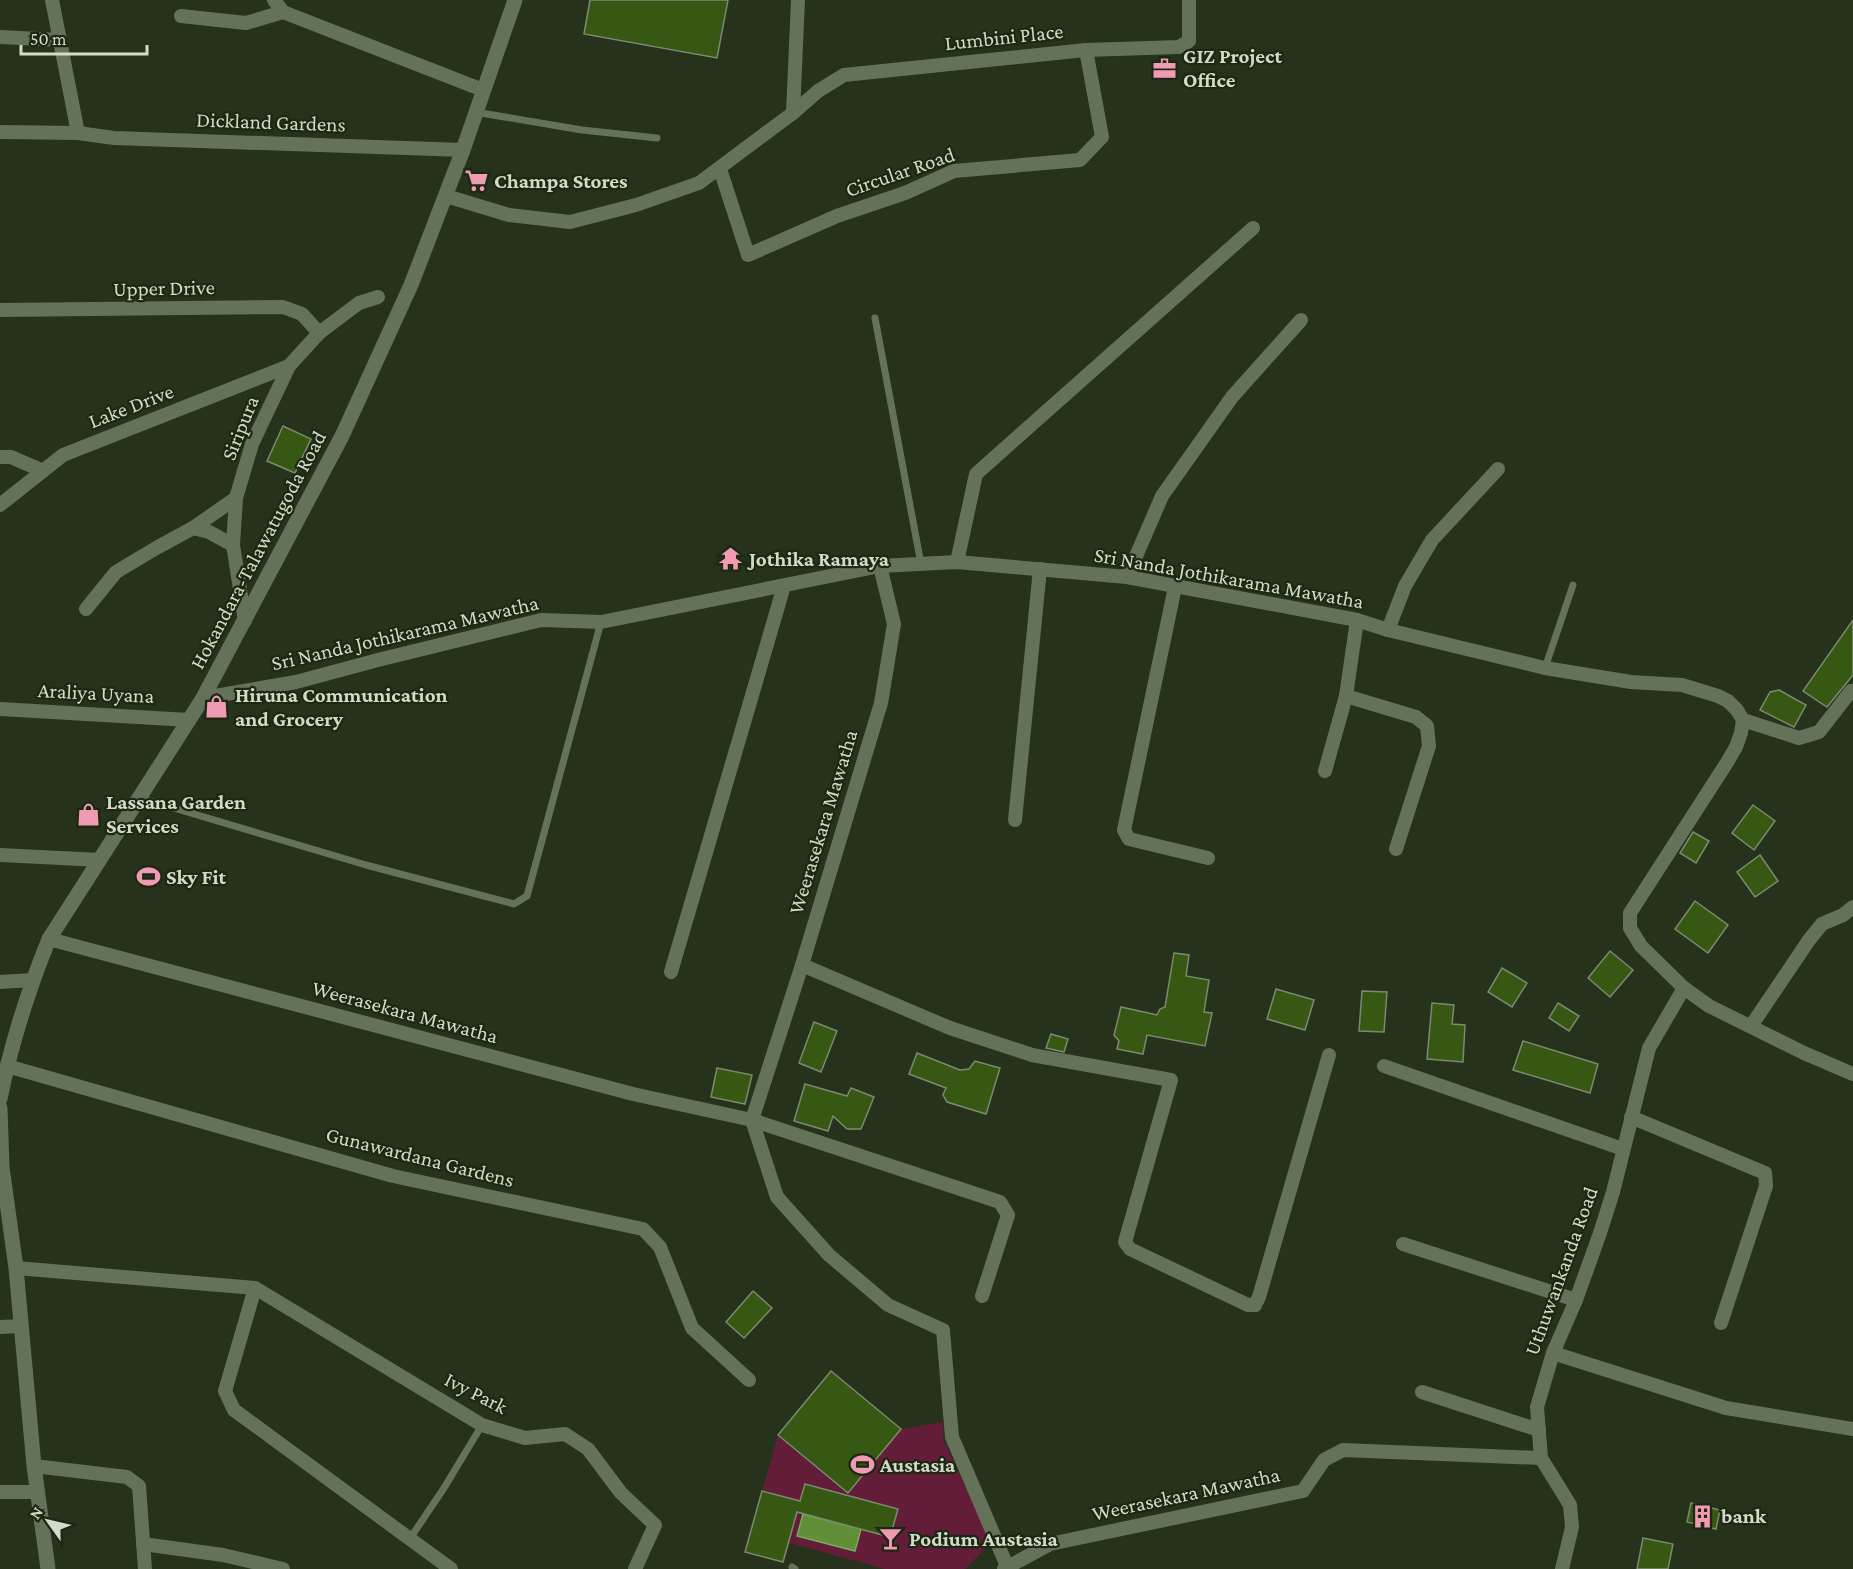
<svg xmlns="http://www.w3.org/2000/svg" width="1853" height="1569" font-family="'Crimson Pro',serif">
	<rect width="100%" height="100%" fill="#26321b"/>
	<path fill="#641d39" d="M831,1371L901,1429L943,1422V1439L978,1514L993,1540L965,1569H885L790,1543L783,1562L745,1552L778,1435Z"/>
	<path fill="#618f37" stroke="#83a664" stroke-width="1.5" d="M803,1514L861,1529L855,1551L797,1536Z"/>
	<g fill="#365813" stroke="#7b8a70" stroke-width="1.5">
		<path d="M590,0H728L717,58L584,34Z"/>
		<path d="M283,426L311,439L295,473L267,461Z"/>
		<path d="M1853,620V675L1827,707L1803,691Z"/>
		<path d="M1779,690L1806,705L1794,727L1760,710L1770,692Z"/>
		<path d="M1753,805L1775,821L1754,850L1732,833Z"/>
		<path d="M1693,832L1709,841L1696,863L1680,853Z"/>
		<path d="M1760,855L1778,881L1755,897L1737,872Z"/>
		<path d="M1695,901L1728,925L1708,953L1675,929Z"/>
		<path d="M1610,951L1633,970L1610,997L1588,978Z"/>
		<path d="M1174,953L1189,955L1186,976L1209,980L1204,1012L1212,1013L1205,1046L1147,1035L1143,1054L1117,1049L1119,1041L1114,1035L1121,1007L1157,1015L1160,1009L1165,1007Z"/>
		<path d="M1502,968L1527,983L1512,1007L1488,992Z"/>
		<path d="M1276,989L1314,1000L1305,1030L1267,1019Z"/>
		<path d="M1362,991L1387,992L1384,1032L1359,1031Z"/>
		<path d="M1432,1003L1454,1005L1452,1024L1465,1025L1463,1062L1427,1059Z"/>
		<path d="M1558,1003L1579,1016L1569,1031L1549,1018Z"/>
		<path d="M814,1022L837,1031L821,1072L799,1063Z"/>
		<path d="M1051,1034L1068,1039L1064,1052L1046,1048Z"/>
		<path d="M1523,1041L1598,1064L1590,1093L1513,1070Z"/>
		<path d="M917,1053L960,1070L969,1069L975,1061L1000,1068L986,1114L947,1102L943,1095L946,1088L909,1074Z"/>
		<path d="M717,1068L752,1075L745,1104L711,1097Z"/>
		<path d="M805,1084L847,1096L851,1088L874,1097L861,1129H847L833,1116L828,1131L794,1121Z"/>
		<path d="M753,1291L772,1308L744,1338L726,1322Z"/>
		<path d="M831,1371L901,1429L848,1493L778,1435Z"/>
		<path d="M805,1484L898,1509L890,1537L797,1512L783,1562L745,1552L762,1491L800,1501Z"/>
		<path d="M1691,1503L1720,1510L1716,1529L1687,1522Z"/>
		<path d="M1643,1538L1673,1544L1668,1569H1637Z"/>
	</g>
	<g fill="none" stroke-linecap="round" stroke-linejoin="round">
		<g stroke="#637259" stroke-width="7">
			<path d="M475,112L582,130L657,138"/>
			<path d="M875,318L921,564"/>
			<path d="M1545,668L1573,585"/>
			<path d="M140,798L366,865L514,904L527,896L601,622"/>
			<path d="M409,1540L444,1488L482,1425"/>
			<path d="M792,1567L795,1569"/>
		</g>
		<g stroke="#637259" stroke-width="14">
			<path d="M52,0L78,133L114,138L463,150"/>
			<path d="M274,0L283,12L483,90"/>
			<path d="M181,16L246,23L283,12"/>
			<path d="M0,37L60,40"/>
			<path d="M793,113L798,0"/>
			<path d="M0,132L78,133"/>
			<path d="M720,169L748,255L837,216L905,193L954,171L1080,160L1102,137L1086,50"/>
			<path d="M446,196L509,215L570,222L636,205L699,183L793,113L818,91L844,75L1086,50L1179,47L1189,41V0"/>
			<path d="M0,310L283,307L302,314L319,333"/>
			<path d="M0,457H11L43,471"/>
			<path d="M0,505L63,455L289,366"/>
			<path d="M193,528L209,532L233,545"/>
			<path d="M957,562L976,474L1253,228"/>
			<path d="M880,566L894,624L881,703L802,965L752,1120L777,1197L829,1255L888,1305L943,1330L952,1437L1007,1566"/>
			<path d="M1127,577L1162,496L1232,397L1301,320"/>
			<path d="M1175,587L1124,830L1129,839L1208,858"/>
			<path d="M86,609L116,572L158,547L193,528L236,498"/>
			<path d="M245,621L233,545L236,498L252,444L289,366L319,333L359,303L378,297"/>
			<path d="M1388,630L1405,586L1432,540L1498,469"/>
			<path d="M1346,696L1416,717L1427,726L1429,746L1396,849"/>
			<path d="M203,698L296,682L378,660L541,620L601,622L880,566L957,562L1127,577L1357,620L1388,630L1545,668L1631,682L1682,685L1718,696L1728,701L1737,710L1743,720L1741,733L1736,747L1726,764L1630,913V928L1641,946L1684,988L1709,1006L1804,1053L1853,1074"/>
			<path d="M0,709L189,720"/>
			<path d="M1743,720L1799,738L1819,732L1851,691L1853,692"/>
			<path d="M1325,771L1346,696L1357,620"/>
			<path d="M1015,820L1040,569"/>
			<path d="M0,855L100,860"/>
			<path d="M49,939L633,1094L752,1120L1000,1202L1008,1215L982,1296"/>
			<path d="M802,965L950,1028L1032,1055L1171,1080L1125,1242L1130,1249L1248,1305H1255L1259,1297L1329,1055"/>
			<path d="M671,972L784,586"/>
			<path d="M0,982L32,980"/>
			<path d="M1751,1026L1809,940L1822,924L1843,915L1853,907"/>
			<path d="M7,1066L393,1176L643,1229L660,1247L692,1328L749,1380"/>
			<path d="M1384,1066L1623,1149"/>
			<path d="M1631,1117L1765,1173L1766,1186L1721,1323"/>
			<path d="M1403,1244L1576,1300"/>
			<path d="M16,1268L255,1288L482,1425L525,1438L565,1434L588,1449L621,1493L655,1525L635,1569"/>
			<path d="M255,1288L225,1391L234,1410L451,1569"/>
			<path d="M0,1327L21,1326"/>
			<path d="M1553,1353L1726,1408L1853,1429"/>
			<path d="M1422,1392L1539,1430"/>
			<path d="M34,1466L127,1477L139,1486L145,1569"/>
			<path d="M0,1492H38"/>
			<path d="M143,1544L223,1555L283,1569"/>
			<path d="M1004,1569L1050,1544L1303,1491L1324,1460L1343,1450L1541,1458"/>
			<path d="M1562,1569L1572,1527L1570,1505L1541,1458L1537,1407L1553,1353L1576,1300L1600,1233L1613,1192L1649,1048L1684,988"/>
		</g>
		<g stroke="#637259" stroke-width="15">
			<path d="M0,1099C11,1044 28,991 49,939L203,698L342,436L411,285L463,150L515,0"/>
			<path d="M0,1108L2,1167L16,1268L34,1466L48,1569"/>
		</g>
	</g>
	<defs>
		<symbol id="office-bare" viewBox="-9 -9 18 18"><path d="M-6-3h4V-5.5h4V-3h4V5H-6ZM-1-4.5V-3h2v-1.5ZM-6 0V1H6V0Z" fill="#f09ab4" stroke="#1c2812" stroke-width="2.5" paint-order="stroke"/></symbol>
		<symbol id="supermarket-bare" viewBox="-9 -9 18 18"><path d="M-6-5.5h2.5l.6 2H6L4.5 2H-2.5L-4.4-4H-6ZM-1.5 3.2a1.3 1.3 0 1 0 .1 0ZM3 3.2a1.3 1.3 0 1 0 .1 0Z" fill="#f09ab4" stroke="#1c2812" stroke-width="2.5" paint-order="stroke"/></symbol>
		<symbol id="temple-bare" viewBox="-9 -9 18 18"><path d="M0-6L5-2H3V0L6.5 2.5H4V6H1.5V3h-3V6H-4V2.5H-6.5L-3 0V-2H-5Z" fill="#f09ab4" stroke="#1c2812" stroke-width="2.5" paint-order="stroke"/></symbol>
		<symbol id="shop-bare" viewBox="-9 -9 18 18"><path d="M-5-2.5h2.3a2.7 3.5 0 0 1 5.4 0H5L5.5 6h-11ZM-1.5-2.5h3a1.5 2.3 0 0 0-3 0Z" fill="#f09ab4" stroke="#1c2812" stroke-width="2.5" paint-order="stroke"/></symbol>
		<symbol id="stadium-bare" viewBox="-9 -9 18 18"><path d="M0-5a6.5 5 0 1 0 0 10a6.5 5 0 1 0 0-10ZM-3.5-1.8h7v3.6h-7Z" fill="#f09ab4" stroke="#1c2812" stroke-width="2.5" paint-order="stroke"/></symbol>
		<symbol id="building-bare" viewBox="-9 -9 18 18"><path d="M-4-6H4V6H1V3H-1V6H-4ZM-2.5-4.3h1.7v1.8h-1.7ZM.8-4.3h1.7v1.8H.8ZM-2.5-1h1.7V.8h-1.7ZM.8-1h1.7V.8H.8Z" fill="#f09ab4" stroke="#1c2812" stroke-width="2.5" paint-order="stroke"/></symbol>
		<symbol id="bar-bare" viewBox="-9 -9 18 18"><path d="M-6-5H6L.8 .8V4.5H3.5V6h-7V4.5H-.8V.8Z" fill="#f09ab4" stroke="#1c2812" stroke-width="2.5" paint-order="stroke"/></symbol>
	</defs>
	<g fill-rule="evenodd">
		<use href="#office-bare" x="1148" y="52" width="33" height="33"/>
		<use href="#supermarket-bare" x="460" y="164" width="33" height="33"/>
		<use href="#temple-bare" x="714" y="542" width="33" height="33"/>
		<use href="#shop-bare" x="200" y="690" width="33" height="33"/>
		<use href="#shop-bare" x="72" y="798" width="33" height="33"/>
		<use href="#stadium-bare" x="132" y="860" width="33" height="33"/>
		<use href="#stadium-bare" x="846" y="1448" width="33" height="33"/>
		<use href="#building-bare" x="1686" y="1500" width="33" height="33"/>
		<use href="#bar-bare" x="874" y="1522" width="33" height="33"/>
	</g>
	<g text-anchor="middle" stroke-width="4.5" stroke-linejoin="round" paint-order="stroke">
		<g font-size="21" fill="#d2dacc" stroke="#1c2812">
			<text transform="translate(1004 37) rotate(-6)" y="7">Lumbini Place</text>
			<text transform="translate(271 122) rotate(2)" y="7">Dickland Gardens</text>
			<text transform="translate(900 172) rotate(-19)" y="7">Circular Road</text>
			<text transform="translate(164 288) rotate(-1)" y="7">Upper Drive</text>
			<text transform="translate(131 406) rotate(-21)" y="7">Lake Drive</text>
			<text transform="translate(240 428) rotate(-68)" y="7">Siripura</text>
			<text transform="translate(258 550) rotate(-62)" y="7">Hokandara-Talawatugoda Road</text>
			<text transform="translate(1229 578) rotate(10)" y="7">Sri Nanda Jothikarama Mawatha</text>
			<text transform="translate(405 633) rotate(-13)" y="7">Sri Nanda Jothikarama Mawatha</text>
			<text transform="translate(96 693) rotate(3)" y="7">Araliya Uyana</text>
			<text transform="translate(823 822) rotate(-73)" y="7">Weerasekara Mawatha</text>
			<text transform="translate(405 1012) rotate(15)" y="7">Weerasekara Mawatha</text>
			<text transform="translate(420 1157) rotate(14)" y="7">Gunawardana Gardens</text>
			<text transform="translate(1561 1271) rotate(-70)" y="7">Uthuwankanda Road</text>
			<text transform="translate(476 1393) rotate(27)" y="7">Ivy Park</text>
			<text transform="translate(1186 1494) rotate(-12)" y="7">Weerasekara Mawatha</text>
		</g>
		<g font-size="21" font-weight="bold" fill="#d2dacc" stroke="#1c2812" text-anchor="start">
			<text x="1183" y="63">GIZ Project<tspan x="1183" dy="24">Office</tspan></text>
			<text x="494" y="188">Champa Stores</text>
			<text x="749" y="566">Jothika Ramaya</text>
			<text x="235" y="702">Hiruna Communication<tspan x="235" dy="24">and Grocery</tspan></text>
			<text x="106" y="809">Lassana Garden<tspan x="106" dy="24">Services</tspan></text>
			<text x="166" y="884">Sky Fit</text>
			<text x="880" y="1472">Austasia</text>
			<text x="1721" y="1523">bank</text>
			<text x="909" y="1546">Podium Austasia</text>
		</g>
	</g>
	<g transform="translate(48 1521) rotate(304)" stroke="#1c2812" stroke-width="4.5" paint-order="stroke">
	<path d="M0-4.5L10 22L0 15L-10 22Z" fill="#d2dacc"/>
	<text y="-9" font-size="16" font-weight="bold" text-anchor="middle" fill="#d2dacc">N</text>
	</g>
	<path d="M21 45v9h126v-9" fill="none" stroke="#d2dacc" stroke-width="3"/>
	<text x="30" y="45" font-size="18" fill="#d2dacc" stroke="#1c2812" stroke-width="4.5" paint-order="stroke">50 m</text>
</svg>
